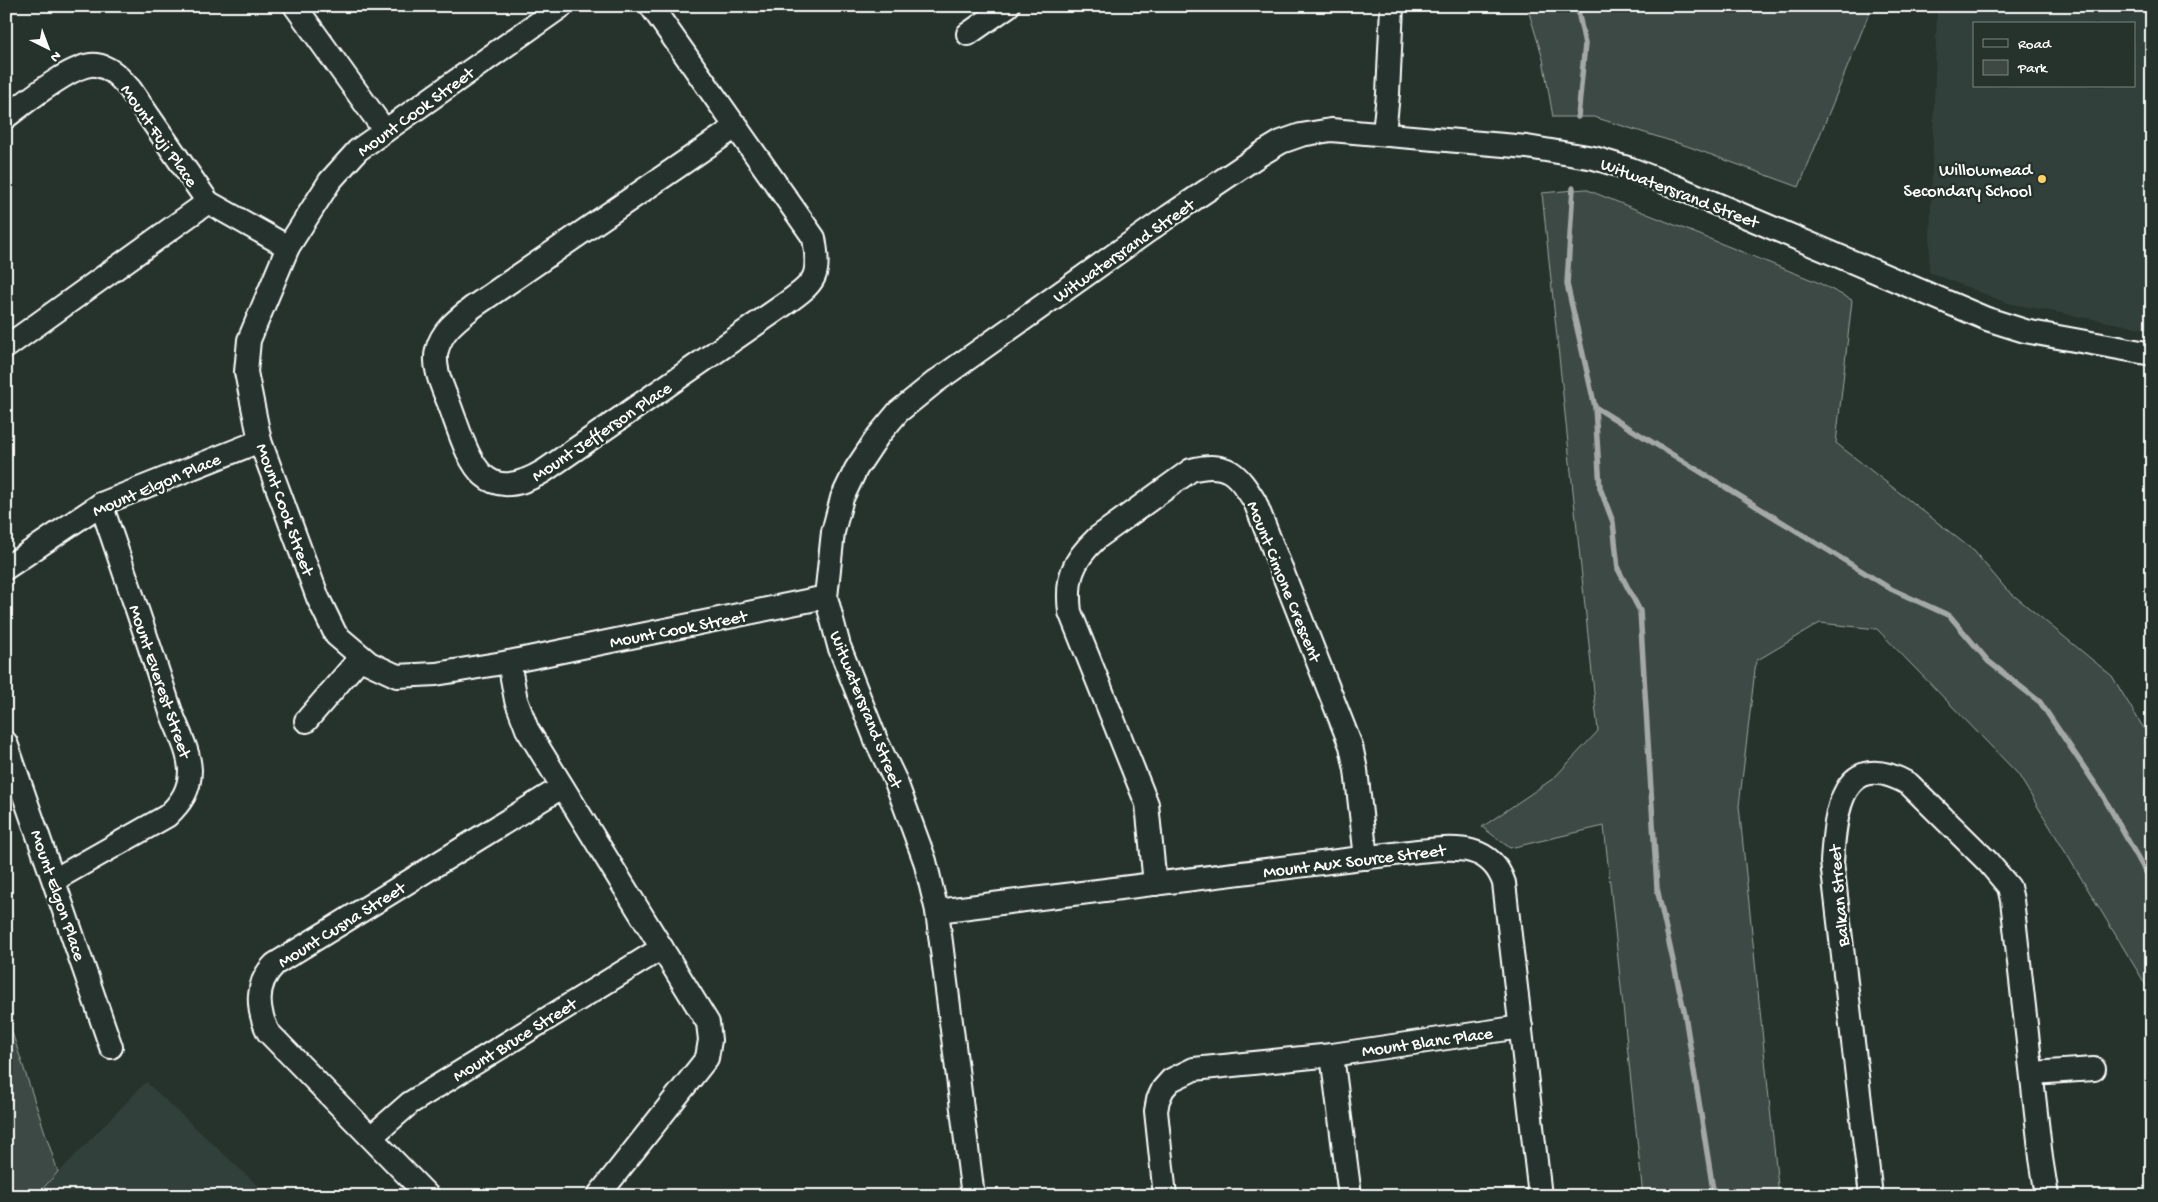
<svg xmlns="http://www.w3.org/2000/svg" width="2158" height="1202" font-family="'Gochi Hand',sans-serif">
	<rect width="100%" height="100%" fill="#26332d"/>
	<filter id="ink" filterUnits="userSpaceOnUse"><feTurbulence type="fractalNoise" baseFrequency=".02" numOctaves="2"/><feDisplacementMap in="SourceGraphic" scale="10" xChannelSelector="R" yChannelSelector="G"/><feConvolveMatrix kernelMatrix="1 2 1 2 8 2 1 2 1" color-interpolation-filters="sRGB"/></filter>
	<g filter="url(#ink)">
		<g fill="#333f3a" fill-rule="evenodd">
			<path d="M1937,6H2152V330L2007,303L1929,272ZM1974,24H2134V86H1974Z"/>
			<path d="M146,1082L269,1196H36Z"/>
		</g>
		<g fill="#3e4944" stroke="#9ea4a2">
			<path d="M1527,6H1872L1799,187L1687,146L1594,117H1553L1543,59Z"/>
			<path d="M1585,189L1817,282L1852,300L1836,443L1974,551L2006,589L2112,676L2152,742V995L2018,774L1877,629L1820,623L1756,661L1739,806L1779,1196H1643L1604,826L1510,848L1482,827L1554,778L1598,731L1542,193Z"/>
			<path d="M6,1014L58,1172L36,1196H6Z"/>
		</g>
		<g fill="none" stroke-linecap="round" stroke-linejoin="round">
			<g stroke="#a4a9a7" stroke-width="5.5">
				<path d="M1577,6L1585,44L1578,117"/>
				<path d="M1573,188L1567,284L1595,407L1891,589L1950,616L1988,661L2040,702L2102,794L2152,883"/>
				<path d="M1595,407L1600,488L1613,522L1618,569L1640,611L1657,888L1685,1015L1714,1196"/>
			</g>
			<defs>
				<g id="minor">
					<path d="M295,6L385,131"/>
					<path d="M562,6L358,150L330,181L288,247L249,340L246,372L260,441L318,598L336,635L369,663L397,676L436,674L509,662L826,597"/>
					<path d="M651,6L814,238C821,278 815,282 785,304L544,471C481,509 469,458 451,409C445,392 432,369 437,350C442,330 458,319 473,307L737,126"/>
					<path d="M968,34L1008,6"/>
					<path d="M6,117C25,103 74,62 96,65C111,67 120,78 130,89L208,202"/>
					<path d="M1384,133L1388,94L1392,6"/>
					<path d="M6,347L208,202L288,247"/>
					<path d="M6,568L101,504L260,441"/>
					<path d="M509,662L516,700L527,729L708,1023L710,1040L707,1058L598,1196"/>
					<path d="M306,721L361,657"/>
					<path d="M6,743L111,1047"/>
					<path d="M54,880L167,816C181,803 190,790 190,770C189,748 175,726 169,706C147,638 124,571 101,504"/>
					<path d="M1155,884L1147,804L1070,612C1066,579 1072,561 1097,538L1191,470C1227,460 1238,474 1255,502L1351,746L1356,770L1366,858"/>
					<path d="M937,911L1418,851C1453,848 1490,842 1504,883L1540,1196"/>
					<path d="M1332,1055L1350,1196"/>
					<path d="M2032,1073L2094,1069"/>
					<path d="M371,1137L410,1103L662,948"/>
					<path d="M428,1196L268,1032C257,1009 255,983 275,964L562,787"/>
					<path d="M973,1196L937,911L925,861L896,782L876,740L839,646L826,597L833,532L842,498L856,469L878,436L898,412L935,382L1169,216L1261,154L1281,142L1301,135L1331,130L1527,147L1594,158L1631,169L1674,186L1987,319L2025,331L2152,354"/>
					<path d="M1165,1196L1156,1111L1158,1100L1163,1089L1171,1080L1194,1069L1332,1055L1521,1027"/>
					<path d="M1871,1196L1832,862C1835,812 1842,746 1909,784L1988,862L2009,887L2012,900L2041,1158L2047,1196"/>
				</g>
			</defs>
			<use href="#minor" stroke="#fff" stroke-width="26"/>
			<use href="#minor" stroke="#26332d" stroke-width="22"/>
		</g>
	</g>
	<circle fill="#ffd166" stroke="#26332d" stroke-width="2" cx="2042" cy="179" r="5"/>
	<g text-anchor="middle" stroke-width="5" stroke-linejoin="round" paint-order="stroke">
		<g font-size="18" fill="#fff" stroke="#26332d">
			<text transform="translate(415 111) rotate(-36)" y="6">Mount Cook Street</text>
			<text transform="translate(160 135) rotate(55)" y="6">Mount Fuji Place</text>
			<text transform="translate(1680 192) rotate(21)" y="6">Witwatersrand Street</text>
			<text transform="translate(1123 250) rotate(-35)" y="6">Witwatersrand Street</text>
			<text transform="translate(601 431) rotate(-34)" y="6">Mount Jefferson Place</text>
			<text transform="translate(156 484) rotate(-23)" y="6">Mount Elgon Place</text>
			<text transform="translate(286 509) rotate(70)" y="6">Mount Cook Street</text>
			<text transform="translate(1285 581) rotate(68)" y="6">Mount Cimone Crescent</text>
			<text transform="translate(678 628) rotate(-11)" y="6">Mount Cook Street</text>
			<text transform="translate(161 681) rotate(71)" y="6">Mount Everest Street</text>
			<text transform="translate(867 709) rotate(68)" y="6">Witwatersrand Street</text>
			<text transform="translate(1354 860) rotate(-7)" y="6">Mount Aux Source Street</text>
			<text transform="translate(59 895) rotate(71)" y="6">Mount Elgon Place</text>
			<text transform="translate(1838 896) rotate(-95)" y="6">Balkan Street</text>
			<text transform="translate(341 924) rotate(-32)" y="6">Mount Cusna Street</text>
			<text transform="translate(514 1039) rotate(-32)" y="6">Mount Bruce Street</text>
			<text transform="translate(1427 1041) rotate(-8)" y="6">Mount Blanc Place</text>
		</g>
		<g font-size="18" fill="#fff" stroke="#26332d" text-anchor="end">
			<text x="2032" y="175">Willowmead<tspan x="2032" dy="21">Secondary School</tspan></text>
		</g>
	</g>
	<rect width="2158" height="1202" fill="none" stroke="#26332d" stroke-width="25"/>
	<rect x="12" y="12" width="2133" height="1177" fill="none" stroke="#fff" stroke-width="2" filter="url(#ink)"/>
	<rect x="1973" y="22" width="162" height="65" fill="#26332d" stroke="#7d8581"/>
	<rect x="1983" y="39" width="25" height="8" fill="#26332d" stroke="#7d8581"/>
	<text x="2018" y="48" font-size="15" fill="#ffffff">Road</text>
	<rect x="1983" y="60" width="25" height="15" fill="#3e4944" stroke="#7d8581"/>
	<text x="2018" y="72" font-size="15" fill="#ffffff">Park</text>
	<g transform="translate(48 48) rotate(138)" stroke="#26332d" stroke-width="4" paint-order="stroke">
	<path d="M0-4L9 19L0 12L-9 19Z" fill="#ffffff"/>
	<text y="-8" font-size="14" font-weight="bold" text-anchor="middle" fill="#ffffff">N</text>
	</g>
</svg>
